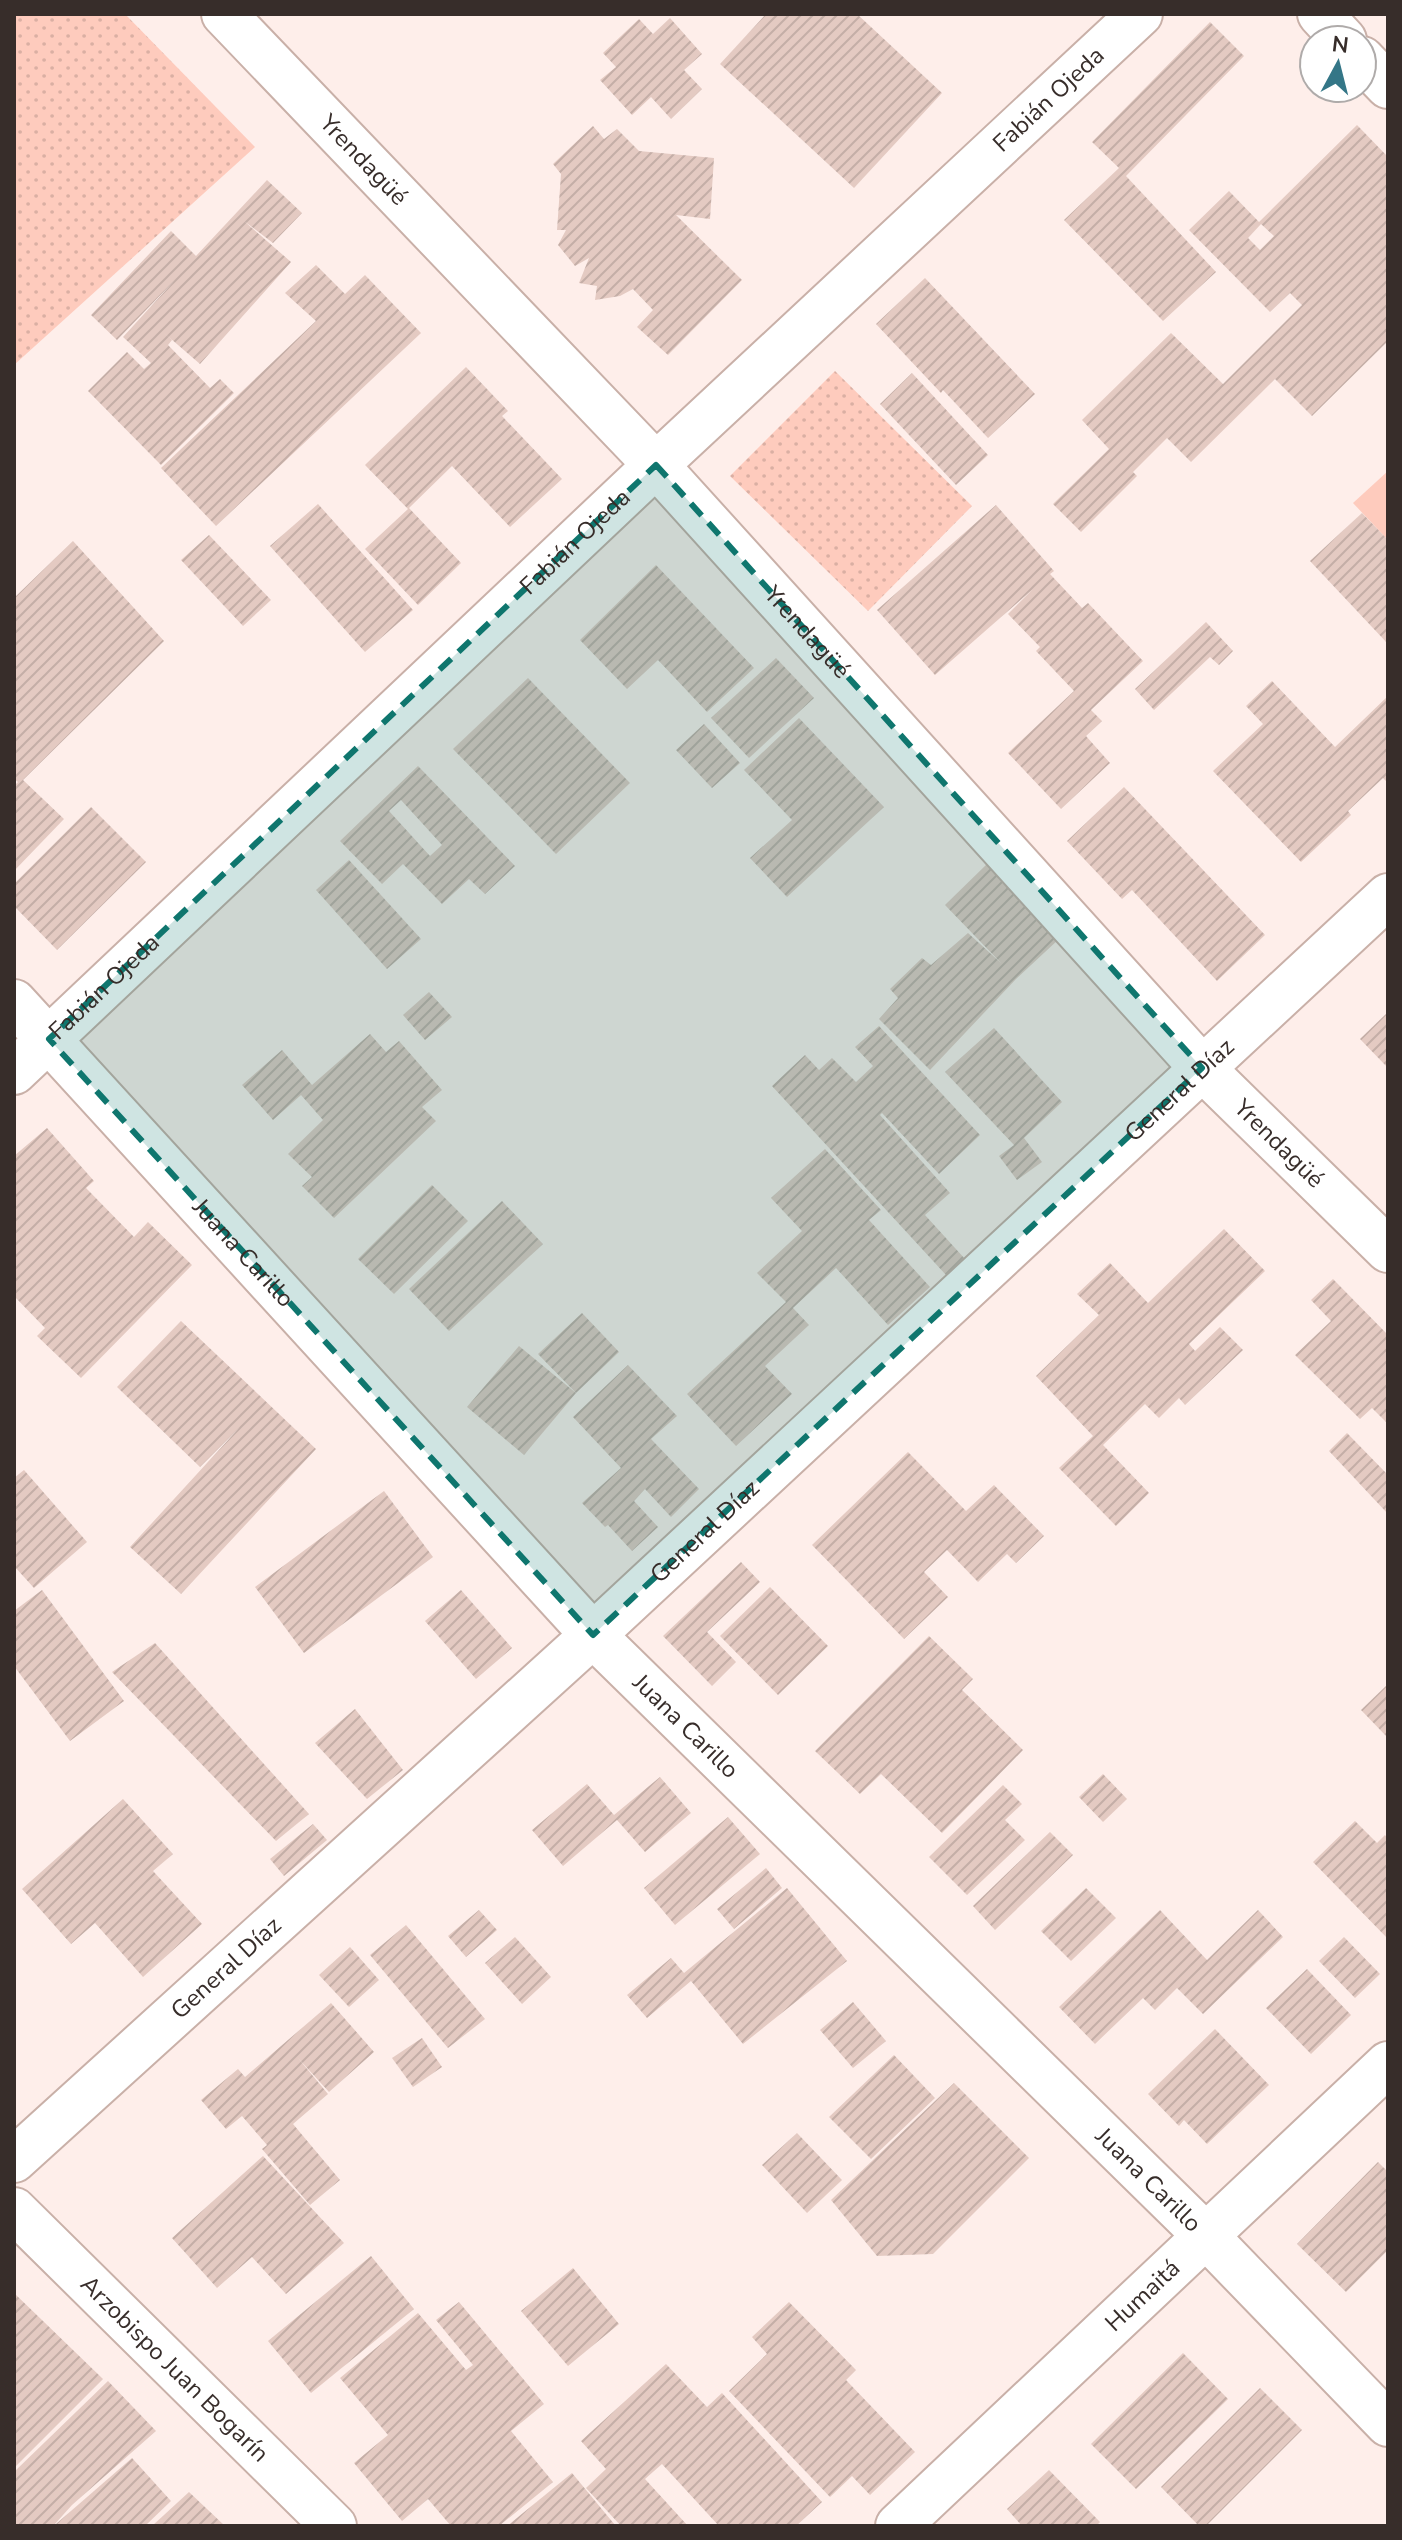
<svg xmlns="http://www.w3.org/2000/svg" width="1402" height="2540" font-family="'Nunito Sans',sans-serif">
	<defs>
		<pattern id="park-dots" width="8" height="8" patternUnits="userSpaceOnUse" patternTransform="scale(2)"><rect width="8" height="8" fill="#fecbbd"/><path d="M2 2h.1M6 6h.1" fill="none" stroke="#daafa3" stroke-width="1.8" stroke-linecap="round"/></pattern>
		<pattern id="building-hatch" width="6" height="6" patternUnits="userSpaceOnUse" patternTransform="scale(2)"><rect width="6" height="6" fill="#e4cac2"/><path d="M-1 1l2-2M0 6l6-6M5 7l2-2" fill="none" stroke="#c4aea7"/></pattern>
	</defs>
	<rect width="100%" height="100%" fill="#feeeea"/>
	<g fill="url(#park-dots)">
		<path d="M14,14H125L255,147L14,365Z"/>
		<path d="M835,371L972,506L868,611L730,476Z"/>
	</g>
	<path fill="#fecbbd" d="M1388,471V540L1353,503Z"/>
	<g fill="url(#building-hatch)" fill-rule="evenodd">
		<path d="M766,14H857L942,93L854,188L720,64Z"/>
		<path d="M670,18L702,54L684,70L702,89L671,119L651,97L632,115L600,80L616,67L603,53L639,19L653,34Z"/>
		<path d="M1210,22L1244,56L1126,176L1216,272L1163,321L1064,220L1119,168L1092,142Z"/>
		<path d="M1357,125L1388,157V341L1312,416L1275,379L1191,462L1167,438L1133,472L1137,476L1081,532L1053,504L1109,449L1082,420L1171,333L1223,384L1302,305L1290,293L1270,312L1189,230L1229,191L1259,222ZM1261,224L1274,236L1260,250L1248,238Z"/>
		<path d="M593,126L604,139L617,129L639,151L714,158L710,219L676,215L742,280L668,355L637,327L653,310L633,289L620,296L595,300L597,286L579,283L589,258L575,266L558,245L566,230H557L561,174L553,164Z"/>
		<path d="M267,180L302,213L273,243L244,221L291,262L200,364L163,332L172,340L168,345L210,388L220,379L234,393L161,465L88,391L127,352L144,369L151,363L123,337L176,279L117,340L91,315L171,231L196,256Z"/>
		<path d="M316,265L345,294L365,275L421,333L216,526L161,468L316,321L285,293Z"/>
		<path d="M925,278L1035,394L988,438L943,390L941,393L876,324Z"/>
		<path d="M466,367L508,411L502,416L562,479L510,527L452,466L409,508L461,563L418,605L365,549L408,509L365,465Z"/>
		<path d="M912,373L988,455L956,485L880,404Z"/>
		<path d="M318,504L413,610L365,652L270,546Z"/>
		<path d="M996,505L1054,571L1050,574L1082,608L1088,603L1143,661L1091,710L1102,721L1086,736L1110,763L1061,809L1008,753L1074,691L1036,651L1040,647L1008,614L1033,589L935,675L877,610Z"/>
		<path d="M1362,513L1388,540V644L1310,561Z"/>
		<path d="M209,535L271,600L243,626L181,560Z"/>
		<path d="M73,541L164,641L23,780L64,819L14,871V786L18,782L14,779V598Z"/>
		<path d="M656,565L754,668L707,712L658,660L627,689L580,640Z"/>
		<path d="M1206,622L1233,651L1219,665L1210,657L1154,710L1135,689Z"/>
		<path d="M776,658L814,698L749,758L711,718Z"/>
		<path d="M528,678L630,783L556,854L453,749Z"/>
		<path d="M1272,681L1335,747L1388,696V783L1383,778L1348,811L1351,815L1301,862L1213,771L1263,724L1246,706Z"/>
		<path d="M799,718L884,807L787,897L750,858L792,820L744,770Z"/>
		<path d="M704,724L740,763L712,788L676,750Z"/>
		<path d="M418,766L515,866L485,894L469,879L442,904L403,864L382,884L340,841ZM401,800L442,845L430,856L389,811Z"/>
		<path d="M1124,787L1265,935L1217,981L1132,890L1122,899L1067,841Z"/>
		<path d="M91,807L146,862L57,950L14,906V884Z"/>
		<path d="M349,860L421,939L387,969L316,890Z"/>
		<path d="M987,864L1059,939L1016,979L930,1070L879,1019L898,998L890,989L922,958L931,965L968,933L1001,963L945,905Z"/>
		<path d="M429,992L452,1017L425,1040L403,1015Z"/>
		<path d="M1388,1012V1068L1360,1039Z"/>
		<path d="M879,1026L980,1135L939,1174L882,1113L880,1115L950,1193L925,1215L965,1259L946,1275L772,1086L805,1055L819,1070L832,1058L856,1082L873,1066L855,1047Z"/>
		<path d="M994,1028L1062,1102L1024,1138L1042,1162L1017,1180L999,1156L1014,1145L945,1072Z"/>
		<path d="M370,1034L386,1052L399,1041L442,1090L422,1107L436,1121L334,1218L302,1186L312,1177L288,1154L323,1120L301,1095L273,1120L242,1085L282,1050L312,1085Z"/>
		<path d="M47,1128L94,1181L86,1188L134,1237L148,1222L192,1265L81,1378L37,1336L45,1328L14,1296V1156Z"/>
		<path d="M825,1149L881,1210L869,1220L930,1287L888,1325L836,1268L793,1308L809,1325L765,1366L792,1394L736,1446L687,1394L786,1302L757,1273L802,1231L771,1198Z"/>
		<path d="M432,1185L468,1221L394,1294L358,1259Z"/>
		<path d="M502,1201L543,1244L449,1331L409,1289Z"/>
		<path d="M1224,1229L1265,1271L1189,1344L1195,1351L1220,1327L1243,1350L1185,1405L1179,1398L1159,1418L1145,1404L1103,1445L1149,1493L1116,1526L1059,1468L1093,1436L1036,1376L1099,1315L1077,1294L1110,1263L1148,1303Z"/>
		<path d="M1333,1279L1388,1335V1424L1372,1408L1360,1419L1295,1355L1331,1321L1311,1300Z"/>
		<path d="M582,1313L619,1352L576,1393L538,1354Z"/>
		<path d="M181,1321L316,1449L181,1594L130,1547L240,1427L200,1467L117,1387Z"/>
		<path d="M519,1346L576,1393L524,1455L467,1407Z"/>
		<path d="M628,1365L677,1416L651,1439L699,1489L671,1517L645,1489L634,1501L658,1527L632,1551L608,1525L605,1527L582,1503L621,1468L573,1417Z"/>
		<path d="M1347,1433L1388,1475V1514L1329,1451Z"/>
		<path d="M908,1452L966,1511L994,1485L1044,1536L1016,1563L1007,1554L978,1582L947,1550L924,1572L948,1597L904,1639L812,1545Z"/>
		<path d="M24,1470L87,1542L34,1588L14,1566V1478Z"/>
		<path d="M384,1491L433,1557L304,1653L255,1587Z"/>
		<path d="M741,1562L760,1582L707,1632L736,1662L712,1686L663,1636Z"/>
		<path d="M770,1587L828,1646L778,1695L720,1636Z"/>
		<path d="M42,1590L124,1701L70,1741L14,1666V1611Z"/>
		<path d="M461,1590L512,1648L476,1679L425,1621Z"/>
		<path d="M929,1636L973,1679L962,1690L1023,1750L942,1833L881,1774L860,1794L815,1751Z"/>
		<path d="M155,1643L309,1814L276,1841L112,1672Z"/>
		<path d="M1388,1684V1738L1361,1710Z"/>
		<path d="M355,1709L403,1770L367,1799L315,1743Z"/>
		<path d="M1103,1774L1127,1799L1103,1822L1079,1797Z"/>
		<path d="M660,1777L691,1813L645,1852L617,1820L563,1866L532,1830L587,1784L614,1815Z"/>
		<path d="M1003,1785L1022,1804L1005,1820L1025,1840L967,1895L929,1857Z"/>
		<path d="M123,1799L173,1854L153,1871L202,1924L143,1977L95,1923L71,1944L22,1889Z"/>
		<path d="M728,1817L760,1854L675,1925L644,1888Z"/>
		<path d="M1355,1821L1377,1843L1385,1835L1388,1839V1939L1313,1862Z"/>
		<path d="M313,1824L327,1840L284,1876L270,1859Z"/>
		<path d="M1050,1832L1073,1855L995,1930L973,1906Z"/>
		<path d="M766,1868L782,1888L734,1929L717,1909Z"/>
		<path d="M787,1888L847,1961L743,2044L691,1981L647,2018L627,1995L671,1958L684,1973Z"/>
		<path d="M1086,1888L1116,1918L1071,1961L1041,1931Z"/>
		<path d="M479,1910L497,1930L466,1957L448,1936Z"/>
		<path d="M1160,1910L1207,1960L1258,1910L1283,1937L1203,2014L1177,1988L1155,2010L1143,1998L1095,2044L1059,2007Z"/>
		<path d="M406,1925L485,2019L448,2048L370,1955Z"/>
		<path d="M515,1937L551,1977L522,2004L485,1963Z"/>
		<path d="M1344,1937L1380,1974L1355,1998L1319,1961Z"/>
		<path d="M350,1947L379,1980L349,2007L319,1975Z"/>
		<path d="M1307,1969L1351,2015L1311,2054L1266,2008Z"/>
		<path d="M853,2002L886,2041L853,2068L820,2030Z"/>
		<path d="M331,2003L374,2052L329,2092L298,2058L328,2094L293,2124L340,2180L310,2205L262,2149L267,2145L242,2116L226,2129L201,2100L238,2069L245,2077Z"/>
		<path d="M1215,2029L1269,2085L1207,2144L1184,2120L1179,2126L1148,2094Z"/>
		<path d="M422,2038L442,2067L413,2087L392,2058Z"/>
		<path d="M894,2055L935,2098L871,2159L829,2117Z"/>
		<path d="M954,2083L1029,2158L933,2254L877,2256L831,2200Z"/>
		<path d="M797,2133L842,2180L807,2213L762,2165Z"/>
		<path d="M263,2156L344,2243L286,2294L252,2257L217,2288L172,2238Z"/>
		<path d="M1378,2162L1388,2172V2250L1346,2292L1297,2244Z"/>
		<path d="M371,2256L414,2309L311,2393L268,2341Z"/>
		<path d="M573,2268L619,2324L568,2366L521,2311Z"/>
		<path d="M14,2293L103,2379L14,2468Z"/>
		<path d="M459,2302L544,2404L511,2431L553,2482L499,2526H451L428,2499L402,2521L354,2463L388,2435L340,2378L418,2313L466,2370L473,2365L436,2320Z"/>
		<path d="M789,2302L856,2370L846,2380L915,2452L870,2495L852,2476L830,2497L729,2391L767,2354L752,2337Z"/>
		<path d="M1183,2353L1228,2399L1136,2489L1091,2444Z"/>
		<path d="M666,2364L707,2407L722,2393L822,2502L796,2526H719L662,2464L645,2479L688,2526H621L586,2488L606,2469L581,2441Z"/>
		<path d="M108,2381L156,2431L72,2505L53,2526H14V2472Z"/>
		<path d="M1260,2388L1302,2430L1206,2526H1199L1161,2487Z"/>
		<path d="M132,2458L171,2501L145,2526H58L56,2524Z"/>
		<path d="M1049,2470L1100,2522L1096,2526H1022L1007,2509Z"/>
		<path d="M572,2473L615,2525L614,2526H507Z"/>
		<path d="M189,2492L225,2526H152Z"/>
	</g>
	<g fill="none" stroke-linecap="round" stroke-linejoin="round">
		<defs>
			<g id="minor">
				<path id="s1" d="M224,14L656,465L1202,1068L1388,1250"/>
				<path d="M1320,14L1344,40"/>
				<path d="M1362,59L1388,86"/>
				<path id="s2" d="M14,1002L593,1635L1206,2236L1388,2424"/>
				<path id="s3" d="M14,1072L656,465L1140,14"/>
				<path id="s4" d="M14,2160L593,1635L1388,896"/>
				<path id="s5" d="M14,2210L334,2526"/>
				<path id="s6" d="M898,2526L1388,2064"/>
			</g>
		</defs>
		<use href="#minor" stroke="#c9b0a8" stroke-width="48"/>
		<use href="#minor" stroke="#fff" stroke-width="44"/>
	</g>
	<path fill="#0f766e" fill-opacity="0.2" stroke="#0f766e" stroke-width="6" stroke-dasharray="16 10" stroke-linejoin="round" d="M656,465L1202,1068L593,1635L49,1039Z"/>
	<g text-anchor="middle" stroke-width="8" stroke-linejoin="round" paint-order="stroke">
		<g font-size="24" fill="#372d2a" stroke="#fff">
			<text dy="8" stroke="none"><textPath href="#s3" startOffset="1420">Fabián Ojeda</textPath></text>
			<text dy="8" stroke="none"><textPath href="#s1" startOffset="202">Yrendagüé</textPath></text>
			<text dy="8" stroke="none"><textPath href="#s3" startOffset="772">Fabián Ojeda</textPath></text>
			<text dy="8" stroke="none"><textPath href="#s1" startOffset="850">Yrendagüé</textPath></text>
			<text dy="8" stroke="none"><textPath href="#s3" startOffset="124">Fabián Ojeda</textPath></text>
			<text dy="8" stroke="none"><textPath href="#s4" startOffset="1582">General Díaz</textPath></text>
			<text dy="8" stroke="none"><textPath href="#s1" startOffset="1546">Yrendagüé</textPath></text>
			<text dy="8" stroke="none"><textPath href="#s2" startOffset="340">Juana Carillo</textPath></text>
			<text dy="8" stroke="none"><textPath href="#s4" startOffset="934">General Díaz</textPath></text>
			<text dy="8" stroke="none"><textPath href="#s2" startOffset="988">Juana Carillo</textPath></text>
			<text dy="8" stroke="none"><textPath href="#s4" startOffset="286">General Díaz</textPath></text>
			<text dy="8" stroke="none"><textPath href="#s2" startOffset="1636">Juana Carillo</textPath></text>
			<text dy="8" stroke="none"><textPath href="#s6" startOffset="336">Humaitá</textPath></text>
			<text dy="8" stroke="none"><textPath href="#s5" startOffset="226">Arzobispo Juan Bogarín</textPath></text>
		</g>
	</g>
	<rect width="1402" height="2540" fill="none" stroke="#372d2a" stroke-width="32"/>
	<g transform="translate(1338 64) rotate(7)"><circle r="38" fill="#ffffff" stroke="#afabaa" stroke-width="2"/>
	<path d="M0-6L14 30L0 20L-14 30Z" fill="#347687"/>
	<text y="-12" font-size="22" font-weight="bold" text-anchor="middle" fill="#372d2a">N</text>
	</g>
</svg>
